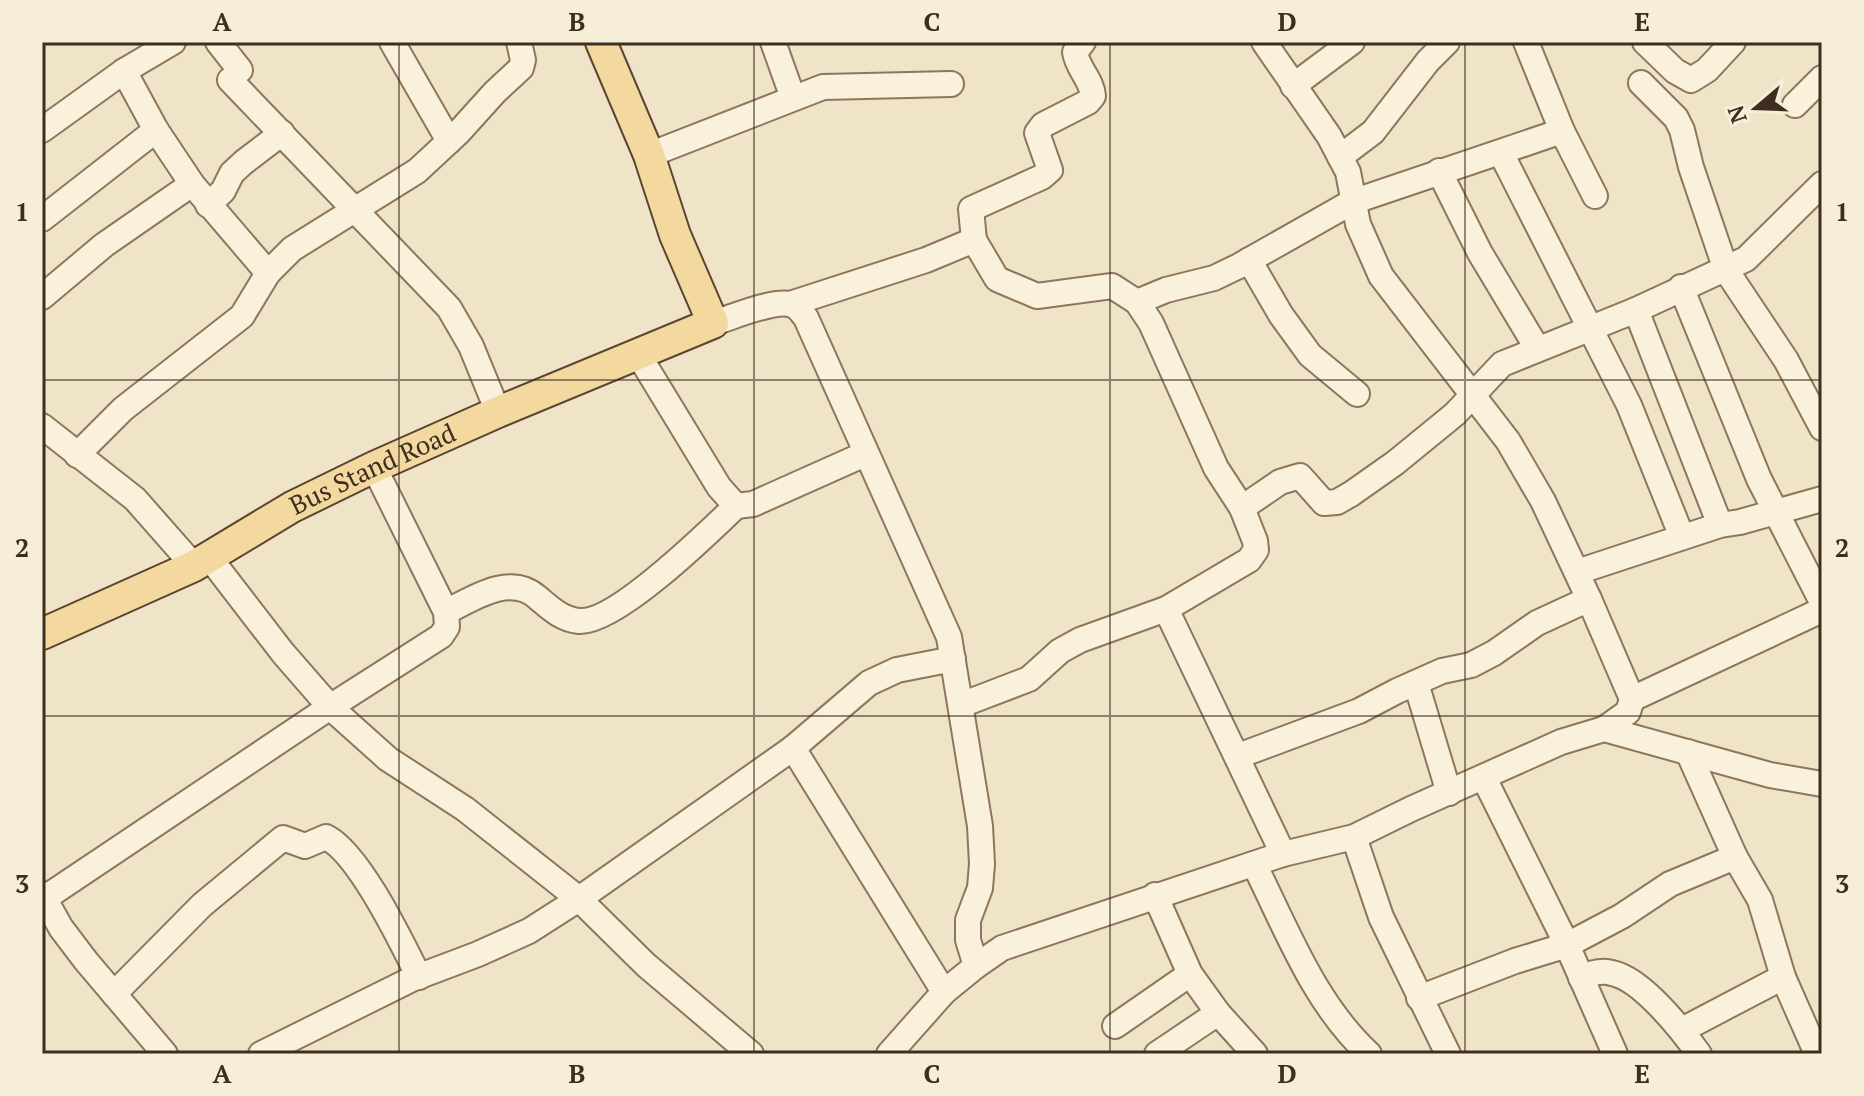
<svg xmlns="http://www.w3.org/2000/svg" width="1864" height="1096" font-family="'PT Serif',serif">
	<rect width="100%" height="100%" fill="#f0e4c8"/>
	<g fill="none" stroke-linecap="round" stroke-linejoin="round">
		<defs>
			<g id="minor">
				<path d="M218,42L240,70"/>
				<path d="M392,42L449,141"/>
				<path d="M773,42L793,98"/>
				<path d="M1264,42L1329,136L1348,172L1358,224L1381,276L1508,441L1543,501L1589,599L1632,699L1628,712L1604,729"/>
				<path d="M1526,42L1562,131L1595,196"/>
				<path d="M1645,42L1675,71L1691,80L1707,70L1733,42"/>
				<path d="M124,71L156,130L192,184L268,273"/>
				<path d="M230,80L449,308L471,346L498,412"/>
				<path d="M1641,83L1676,118L1682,130L1691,167L1726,270L1786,360L1822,428"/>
				<path d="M1293,86L1352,42"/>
				<path d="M1795,105L1822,78"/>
				<path d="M42,130L124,71L173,42"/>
				<path d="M1501,153L1629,405L1682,537"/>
				<path d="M649,155L823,87L951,84"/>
				<path d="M1340,157L1373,132L1428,61L1447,42"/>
				<path d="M1439,171L1480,253L1537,348"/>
				<path d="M208,205L223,191L232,173L244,162L282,133"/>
				<path d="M42,219L156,130"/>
				<path d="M974,240L971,209L1042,177L1050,170L1037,133L1043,125L1088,102L1093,96C1092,80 1077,68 1075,52L1083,42"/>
				<path d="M1249,260L1281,315L1310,355L1357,394"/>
				<path d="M1681,287L1759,479L1822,602"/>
				<path d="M42,297L104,245L192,184"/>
				<path d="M1137,302L1166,290L1214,278L1239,266L1352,202L1562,131"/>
				<path d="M790,304L926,260L974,240L997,279L1037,296L1112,286L1137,302L1151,323L1216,468L1242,508L1255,541L1256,550L1249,560L1166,609L1080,640L1060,651L1029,679L961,705"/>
				<path d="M1636,310L1720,525"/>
				<path d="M713,323C731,318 776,298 793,305C799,308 802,313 806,318L949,637L980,826L982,864L980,888L968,920V940L976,966L944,992L889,1054"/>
				<path d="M638,354L719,487L736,506L753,504L865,454"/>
				<path d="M42,426L135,499L194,566"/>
				<path d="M77,455L123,409L242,316L268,273L292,249L417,171L458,133L495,92L521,68L523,60L519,42"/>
				<path d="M1242,508L1280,482L1300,476L1324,503L1337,502L1351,494L1395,463L1455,414L1502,364L1636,310L1746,259L1822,184"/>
				<path d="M209,557L283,653L330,707L388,759L465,809L579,899L646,965L751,1054"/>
				<path d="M1577,572L1720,525L1740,522L1822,499"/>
				<path d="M1166,609L1283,854"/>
				<path d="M446,612C472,599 510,573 537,597C550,608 561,619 579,621C615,624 709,532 736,506"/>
				<path d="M1416,683L1449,793"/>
				<path d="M1632,699L1822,610"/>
				<path d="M793,748L944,992"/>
				<path d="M1688,752L1735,857L1760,900L1783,977L1817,1054"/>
				<path d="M1238,756L1359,711L1397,691L1442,671L1471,665L1494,653L1537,623L1589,599"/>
				<path d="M1484,778L1567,945L1615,1054"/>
				<path d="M1354,837L1381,917L1448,1054"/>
				<path d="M1254,864C1287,930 1314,1003 1369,1054"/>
				<path d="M42,894L61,928L86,961L165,1054"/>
				<path d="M1155,895L1190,974L1218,1013L1255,1054"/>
				<path d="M45,898L330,707L441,636L447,627L446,612L374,467"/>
				<path d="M976,966L1002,948L1283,854L1354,837L1411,809L1561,742L1604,729L1770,775L1822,784"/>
				<path d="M1581,978C1591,973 1602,970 1612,973C1642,979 1682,1030 1699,1054"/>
				<path d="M114,994L202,905L283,838L305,846L326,837C359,853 402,943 419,977"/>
				<path d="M1419,998L1515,961L1567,945L1622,916L1670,884L1735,857"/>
				<path d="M1115,1026L1190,974"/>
				<path d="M1682,1030L1783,977"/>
				<path d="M261,1054L412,979L478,954L529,931L579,899L793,748L869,683L897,670L953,659"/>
				<path d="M1157,1054L1218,1013"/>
			</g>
			<g id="major">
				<path id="s1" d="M42,634L194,566L292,507L374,467L498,412L713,323L675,235L649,155L601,42"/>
			</g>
		</defs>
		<use href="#minor" stroke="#8d765c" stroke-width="28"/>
		<use href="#major" stroke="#5b4430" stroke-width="34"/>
		<use href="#minor" stroke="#faf1dc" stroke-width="24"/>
		<use href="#major" stroke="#f3d9a0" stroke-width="30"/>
	</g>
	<path fill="none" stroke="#3d2e20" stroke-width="2" stroke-opacity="0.55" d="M399,42V1054M754,42V1054M1110,42V1054M1465,42V1054M42,380H1822M42,716H1822"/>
	<g text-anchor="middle" stroke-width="6" stroke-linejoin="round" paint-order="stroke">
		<g font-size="26" fill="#3d2e20" stroke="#f7eed8">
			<text dy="9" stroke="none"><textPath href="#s1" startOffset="370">Bus Stand Road</textPath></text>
		</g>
	</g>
	<rect width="1864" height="1096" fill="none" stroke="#f7eed8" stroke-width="88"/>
	<g transform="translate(1756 108) rotate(251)" stroke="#f7eed8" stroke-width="6" paint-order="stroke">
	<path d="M0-6L14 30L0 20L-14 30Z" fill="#3d2e20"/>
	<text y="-12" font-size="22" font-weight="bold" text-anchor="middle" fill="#3d2e20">N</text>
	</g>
	<rect x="44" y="44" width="1776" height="1008" fill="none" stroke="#3d2e20" stroke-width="3"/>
	<g font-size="26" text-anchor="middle" font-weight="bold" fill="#3d2e20">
		<text x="222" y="31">A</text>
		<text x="577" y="31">B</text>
		<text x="932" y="31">C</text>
		<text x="1287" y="31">D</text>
		<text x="1642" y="31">E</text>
		<text x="22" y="221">1</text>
		<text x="1842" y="221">1</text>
		<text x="22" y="557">2</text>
		<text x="1842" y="557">2</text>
		<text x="22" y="893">3</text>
		<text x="1842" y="893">3</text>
		<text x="222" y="1083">A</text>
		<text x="577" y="1083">B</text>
		<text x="932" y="1083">C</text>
		<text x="1287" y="1083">D</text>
		<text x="1642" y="1083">E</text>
	</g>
</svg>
